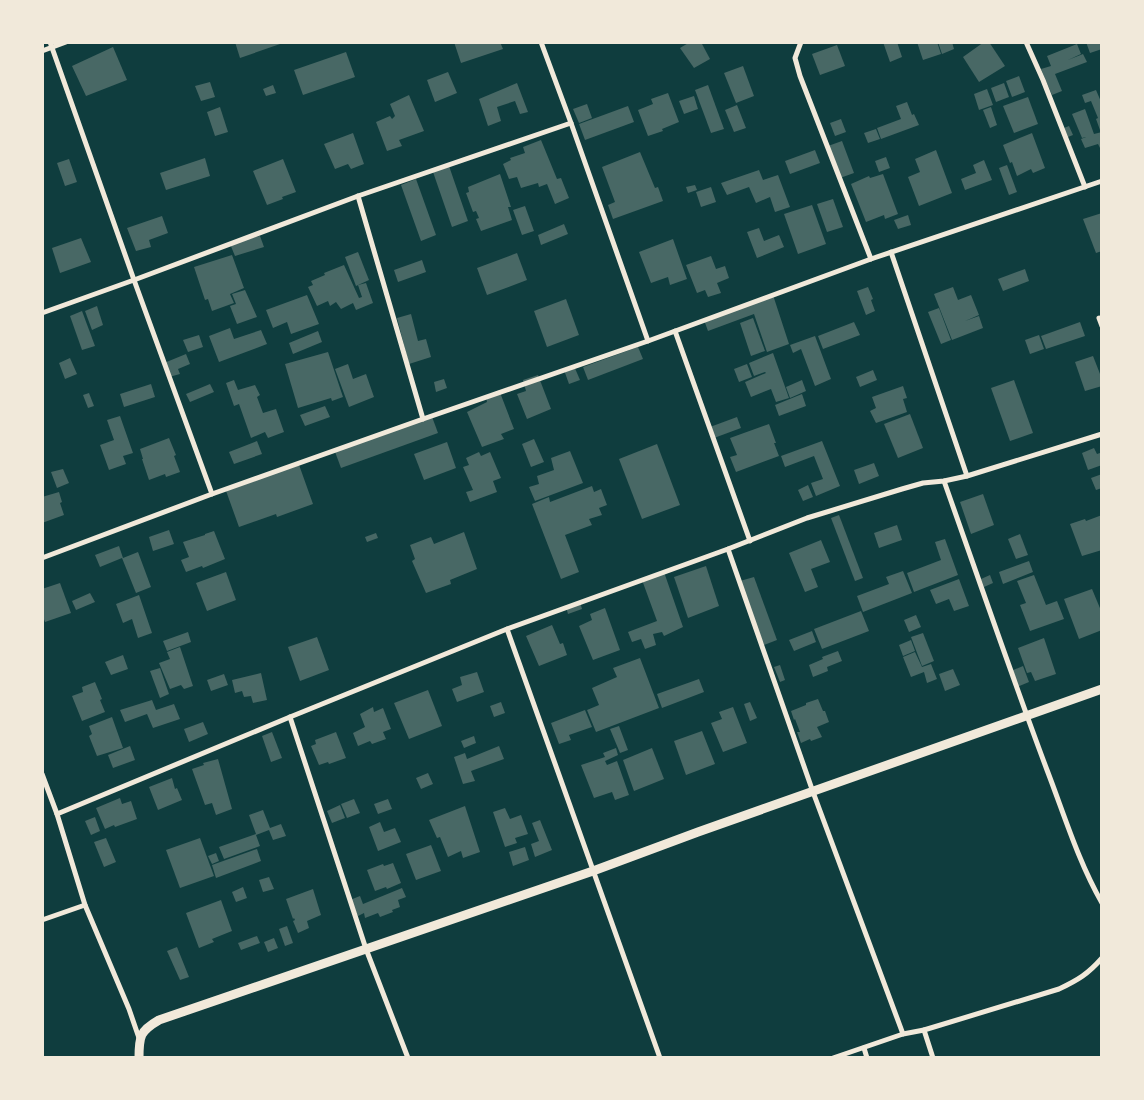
<svg xmlns="http://www.w3.org/2000/svg" width="1144" height="1100" font-family="'Source Sans 3',sans-serif">
	<rect width="100%" height="100%" fill="#0f3d3e"/>
	<g fill="#486865">
		<path d="M235,42H283V43L240,58Z"/>
		<path d="M454,42H500L503,49L461,63Z"/>
		<path d="M690,42H701L710,59L694,68L680,48Z"/>
		<path d="M883,42H897L902,57L890,62Z"/>
		<path d="M917,42H937L941,54L923,60Z"/>
		<path d="M938,42H952L954,49L942,54Z"/>
		<path d="M984,42H989L1005,66L979,82L963,57Z"/>
		<path d="M1086,42H1102V49L1090,53Z"/>
		<path d="M1077,44L1081,54L1068,60L1083,54L1087,62L1055,74L1062,91L1052,95L1041,69L1051,66L1047,56Z"/>
		<path d="M837,45L845,66L820,75L812,54Z"/>
		<path d="M113,47L127,80L86,96L72,66Z"/>
		<path d="M346,52L355,77L303,95L294,70Z"/>
		<path d="M743,66L754,96L736,103L724,73Z"/>
		<path d="M448,72L457,93L435,102L427,80Z"/>
		<path d="M1019,76L1025,92L1012,97L1006,81Z"/>
		<path d="M210,82L215,97L201,101L195,86Z"/>
		<path d="M517,83L528,112L520,114L515,101L497,107L501,121L488,126L479,99Z"/>
		<path d="M1004,83L1009,97L996,102L991,88Z"/>
		<path d="M273,85L276,93L266,96L263,89Z"/>
		<path d="M708,85L724,129L711,133L695,90Z"/>
		<path d="M987,89L993,105L979,110L974,94Z"/>
		<path d="M1096,90L1102,104V129L1100,130L1096,119L1098,118L1091,101L1085,103L1082,95Z"/>
		<path d="M668,93L679,122L662,129L663,131L648,136L638,110L653,104L651,99Z"/>
		<path d="M409,95L424,131L399,140L402,146L387,151L376,122L390,116L392,119L395,116L390,104Z"/>
		<path d="M694,96L698,109L684,114L679,101Z"/>
		<path d="M1028,97L1038,124L1014,133L1003,106Z"/>
		<path d="M907,102L912,115L914,114L919,125L881,139L877,128L901,119L896,106Z"/>
		<path d="M587,104L592,118L579,123L573,109Z"/>
		<path d="M737,105L746,128L734,132L725,110Z"/>
		<path d="M628,106L634,122L585,140L579,124Z"/>
		<path d="M220,107L228,132L215,136L207,112Z"/>
		<path d="M991,107L997,125L990,128L983,110Z"/>
		<path d="M1085,109L1094,134L1102,132V152L1098,144L1085,148L1081,139L1086,137L1082,138L1072,114Z"/>
		<path d="M841,119L846,132L835,136L830,123Z"/>
		<path d="M1069,126L1073,135L1068,137L1064,128Z"/>
		<path d="M876,129L880,139L868,143L864,133Z"/>
		<path d="M353,133L364,164L351,169L348,164L335,169L324,144Z"/>
		<path d="M1032,133L1045,168L1033,173L1031,169L1017,176L1012,162L1010,163L1003,145Z"/>
		<path d="M541,140L557,179L561,178L569,198L555,204L547,184L539,187L538,183L521,188L517,177L509,179L503,164L511,160L510,158L525,153L523,147Z"/>
		<path d="M842,141L854,173L840,178L828,146Z"/>
		<path d="M815,150L820,163L790,174L785,161Z"/>
		<path d="M936,150L952,193L919,206L908,177L920,172L915,159Z"/>
		<path d="M640,152L655,188L658,187L663,201L613,219L608,205L615,202L602,167Z"/>
		<path d="M886,157L890,168L879,172L875,161Z"/>
		<path d="M205,158L210,176L166,190L160,173Z"/>
		<path d="M69,159L77,182L65,186L57,163Z"/>
		<path d="M283,159L296,192L282,197L283,199L267,205L253,171Z"/>
		<path d="M984,160L992,180L965,190L961,179L976,173L973,165Z"/>
		<path d="M1007,165L1017,192L1009,195L999,168Z"/>
		<path d="M449,166L468,221L452,227L433,172Z"/>
		<path d="M759,170L763,180L778,175L790,207L775,212L770,197L756,203L749,187L727,195L721,183Z"/>
		<path d="M500,174L511,207H508L512,220L481,231L476,219L479,218L476,211L473,212L466,193L469,192L468,187Z"/>
		<path d="M883,174L898,214L885,219L884,215L866,222L851,184L869,176L870,178Z"/>
		<path d="M416,179L436,235L421,241L401,185Z"/>
		<path d="M695,185L697,190L688,193L686,187Z"/>
		<path d="M711,187L716,202L701,207L696,192Z"/>
		<path d="M833,199L843,227L827,232L817,204Z"/>
		<path d="M812,205L826,244L798,254L784,214Z"/>
		<path d="M525,206L534,231L522,235L513,210Z"/>
		<path d="M1102,213V251L1096,253L1083,219Z"/>
		<path d="M908,215L911,225L898,229L894,220Z"/>
		<path d="M162,216L168,233L149,240L151,247L136,251L127,228Z"/>
		<path d="M564,224L568,234L541,245L538,235Z"/>
		<path d="M759,228L764,241L779,235L784,247L757,258L747,232Z"/>
		<path d="M260,236L264,247L235,256L230,244Z"/>
		<path d="M81,238L91,262L60,273L52,248Z"/>
		<path d="M673,239L687,279L670,285L668,277L651,283L639,252Z"/>
		<path d="M358,252L369,280L356,286L345,257Z"/>
		<path d="M517,253L527,280L487,295L477,268Z"/>
		<path d="M232,255L244,288L230,294L234,303L212,311L208,299L205,300L194,267Z"/>
		<path d="M711,256L716,269L725,266L729,278L717,283L721,293L708,297L705,290L697,293L686,265Z"/>
		<path d="M422,260L426,272L398,282L394,270Z"/>
		<path d="M344,265L359,298L362,297L358,285L366,283L373,303L356,310L353,303L341,309L336,302L330,306L328,301L317,306L308,287L313,285L311,281L325,275L324,273Z"/>
		<path d="M1025,269L1029,281L1003,291L998,279Z"/>
		<path d="M868,287L873,299L871,300L875,311L866,315L857,291Z"/>
		<path d="M953,287L958,300L971,295L979,315L965,321L979,316L983,328L952,340L934,294Z"/>
		<path d="M245,290L257,317L237,324L230,306L236,304L232,294Z"/>
		<path d="M307,295L319,324L291,334L287,322L273,328L266,310Z"/>
		<path d="M773,295L789,344L767,352L754,314L708,331L704,320Z"/>
		<path d="M566,299L579,335L547,347L534,311Z"/>
		<path d="M97,306L103,325L92,330L85,311Z"/>
		<path d="M939,308L951,340L941,344L928,312Z"/>
		<path d="M82,311L95,346L82,350L70,316Z"/>
		<path d="M411,314L418,341L426,339L431,357L409,364L397,318Z"/>
		<path d="M753,318L765,351L751,356L740,323Z"/>
		<path d="M854,322L860,335L823,349L818,336Z"/>
		<path d="M1080,322L1085,336L1046,349L1041,336Z"/>
		<path d="M230,328L234,339L261,330L267,344L219,362L209,336Z"/>
		<path d="M318,331L322,342L293,354L289,343Z"/>
		<path d="M199,335L203,347L188,352L183,340Z"/>
		<path d="M1039,335L1044,349L1030,354L1025,340Z"/>
		<path d="M815,336L831,379L815,386L801,349L793,353L790,345Z"/>
		<path d="M638,347L643,359L588,380L583,367Z"/>
		<path d="M328,352L343,397L332,401L331,398L298,408L285,364Z"/>
		<path d="M773,353L789,398L776,402L771,389L751,397L745,382L766,373L765,372L754,376L749,363Z"/>
		<path d="M186,354L190,364L178,369L180,374L169,377L164,363Z"/>
		<path d="M1093,356L1102,379V386L1085,391L1075,362Z"/>
		<path d="M70,358L77,374L65,379L59,363Z"/>
		<path d="M348,364L353,379L366,374L374,397L349,407L335,369Z"/>
		<path d="M747,364L752,377L739,382L734,369Z"/>
		<path d="M574,366L580,380L569,384L564,370Z"/>
		<path d="M873,370L877,380L860,387L856,377Z"/>
		<path d="M538,375L551,409L527,419L517,394L526,391L523,380Z"/>
		<path d="M444,379L447,388L436,392L434,382Z"/>
		<path d="M234,380L238,390L255,385L260,395L257,397L263,413L276,409L284,432L268,438L265,432L251,438L239,404L234,406L226,383Z"/>
		<path d="M802,380L806,391L790,398L786,387Z"/>
		<path d="M1014,380L1033,433L1010,441L991,388Z"/>
		<path d="M151,384L155,397L124,407L120,394Z"/>
		<path d="M210,384L214,392L190,402L186,394Z"/>
		<path d="M903,386L907,398L903,399L907,412L876,423L870,411L876,408L872,397Z"/>
		<path d="M499,390L514,429L501,434L504,439L482,447L467,412L487,402L486,397Z"/>
		<path d="M89,393L94,406L88,408L83,395Z"/>
		<path d="M802,394L806,406L779,416L775,405Z"/>
		<path d="M325,406L330,417L305,426L300,415Z"/>
		<path d="M431,414L438,433L341,468L334,449Z"/>
		<path d="M910,414L923,448L898,458L884,424Z"/>
		<path d="M120,416L133,453L123,456L126,464L109,470L100,445L114,440L107,420Z"/>
		<path d="M737,417L741,428L714,438L710,427Z"/>
		<path d="M769,424L776,443H774L779,456L736,472L730,457L737,455L730,438Z"/>
		<path d="M169,438L176,455L174,456L180,472L166,477L165,474L149,480L142,459H143L140,449Z"/>
		<path d="M534,439L544,462L531,467L522,444Z"/>
		<path d="M257,441L262,454L234,464L229,452Z"/>
		<path d="M822,441L840,486L816,496L811,483L823,479L814,456L785,467L781,456Z"/>
		<path d="M447,442L456,468L424,480L414,454Z"/>
		<path d="M657,444L680,505L642,519L619,459Z"/>
		<path d="M1094,448L1097,454L1100,453L1102,456V465L1088,470L1082,453Z"/>
		<path d="M570,451L583,483L535,501L529,487L539,484L537,476L554,470L551,458Z"/>
		<path d="M479,452L481,456L490,452L501,478L493,481L497,492L470,502L466,492L473,490L463,467L469,465L466,458Z"/>
		<path d="M298,462L313,504L277,517L276,514L239,527L225,488Z"/>
		<path d="M874,463L879,476L859,484L854,470Z"/>
		<path d="M63,469L69,483L57,488L51,472Z"/>
		<path d="M1102,474V488L1096,490L1091,478Z"/>
		<path d="M808,485L813,497L803,501L798,490Z"/>
		<path d="M592,486L594,492L601,489L607,505L599,508L602,515L589,519L592,525L565,535L579,572L561,579L532,504L549,497L550,502Z"/>
		<path d="M59,492L62,502L60,503L64,515L42,523V497Z"/>
		<path d="M983,494L994,525L971,534L960,502Z"/>
		<path d="M839,515L863,578L855,581L831,518Z"/>
		<path d="M1102,515V550L1082,556L1070,524L1085,519L1086,521Z"/>
		<path d="M897,525L902,540L879,548L874,533Z"/>
		<path d="M169,530L174,544L153,551L149,537Z"/>
		<path d="M214,531L225,559L203,568L202,566L186,572L181,560L189,557L183,542L205,535V534Z"/>
		<path d="M464,532L477,569L450,580L451,584L426,593L412,561L415,559L410,545L431,537L434,544Z"/>
		<path d="M376,533L378,538L367,542L365,537Z"/>
		<path d="M1020,534L1028,555L1016,559L1008,539Z"/>
		<path d="M945,539L958,575L914,592L907,573L941,560L935,542Z"/>
		<path d="M821,540L830,562L811,569L818,587L805,592L789,553Z"/>
		<path d="M119,546L123,558L138,552L151,587L136,593L122,558L100,567L95,555Z"/>
		<path d="M1029,561L1033,572L1003,584L999,572Z"/>
		<path d="M706,566L719,606L688,618L674,577Z"/>
		<path d="M903,571L912,593L863,612L857,596L889,584L886,577Z"/>
		<path d="M226,572L236,600L207,611L196,583Z"/>
		<path d="M664,572L683,627L664,636L662,632L653,634L656,645L645,649L641,639L632,642L628,632L657,621L642,580Z"/>
		<path d="M990,575L993,583L984,587L981,579Z"/>
		<path d="M1034,575L1046,605L1057,601L1064,619L1030,631L1020,605L1026,603L1017,581Z"/>
		<path d="M754,577L777,640L764,645L740,581Z"/>
		<path d="M959,579L969,606L954,611L949,599L936,604L930,590Z"/>
		<path d="M60,583L71,613L45,622L42,614V589Z"/>
		<path d="M1092,589L1102,613V630L1079,639L1064,599Z"/>
		<path d="M90,593L95,602L76,610L72,601Z"/>
		<path d="M139,595L152,633L138,638L132,619L123,623L116,604Z"/>
		<path d="M580,602L582,609L568,614L566,607Z"/>
		<path d="M605,608L620,650L593,660L579,626L592,620L590,614Z"/>
		<path d="M861,611L869,631L822,649L814,629Z"/>
		<path d="M916,615L921,627L909,632L904,620Z"/>
		<path d="M552,625L560,644L563,643L567,655L539,666L526,636Z"/>
		<path d="M812,631L816,642L794,651L789,640Z"/>
		<path d="M188,632L191,642L167,651L163,641Z"/>
		<path d="M923,633L934,661L922,666L911,637Z"/>
		<path d="M317,637L329,670L300,681L288,647Z"/>
		<path d="M1044,638L1056,674L1035,681L1031,672L1027,673L1018,648Z"/>
		<path d="M911,640L915,651L903,656L899,645Z"/>
		<path d="M180,647L193,686L184,689L181,685L170,689L159,663L170,659L167,652Z"/>
		<path d="M838,651L842,661L827,667L828,671L813,677L809,665L823,659L822,657Z"/>
		<path d="M915,652L922,667L931,664L937,679L927,683L924,672L911,677L903,657Z"/>
		<path d="M123,655L128,669L111,675L105,662Z"/>
		<path d="M640,658L659,708L596,732L587,710L599,705L592,688L617,677L613,668Z"/>
		<path d="M780,665L785,680L780,682L774,667Z"/>
		<path d="M1023,666L1029,682L1017,687L1011,671Z"/>
		<path d="M160,668L169,694L160,698L150,671Z"/>
		<path d="M953,669L960,685L945,691L939,674Z"/>
		<path d="M477,672L484,692L457,702L452,689L462,685L460,677Z"/>
		<path d="M261,673L267,700L253,703L251,696L244,697L242,691L235,693L232,680Z"/>
		<path d="M224,674L228,685L211,691L207,680Z"/>
		<path d="M699,679L704,692L662,708L657,694Z"/>
		<path d="M95,682L102,699L100,700L105,712L82,721L72,696L83,692L82,687Z"/>
		<path d="M428,690L442,726L409,739L394,703Z"/>
		<path d="M818,699L823,711H825L829,722L817,727L822,737L811,741L810,739L801,743L797,732H800L795,719L794,720L791,711L806,705V703Z"/>
		<path d="M152,700L156,710L174,704L180,719L153,728L147,714L125,722L120,710Z"/>
		<path d="M501,702L505,713L494,717L490,706Z"/>
		<path d="M750,702L757,718L750,721L744,704Z"/>
		<path d="M373,707L374,712L383,708L391,729L383,732L386,739L372,744L370,741L358,746L353,733L365,727L360,714Z"/>
		<path d="M733,707L747,743L723,752L711,723L722,719L719,712Z"/>
		<path d="M585,710L592,727L569,735L571,740L559,744L551,723Z"/>
		<path d="M112,717L123,748L97,756L89,736L92,734L89,726Z"/>
		<path d="M203,722L208,734L189,742L184,729Z"/>
		<path d="M619,726L628,750L620,753L610,729Z"/>
		<path d="M702,731L715,764L686,775L674,741Z"/>
		<path d="M272,732L282,758L271,762L262,736Z"/>
		<path d="M336,732L346,758L329,764L328,762L319,765L311,746L316,744L315,740Z"/>
		<path d="M474,736L476,743L464,748L461,741Z"/>
		<path d="M130,746L135,760L113,768L108,755Z"/>
		<path d="M499,746L504,759L471,771L475,781L463,784L454,757L465,753L467,759Z"/>
		<path d="M616,748L618,755L605,761L607,765L617,761L629,795L615,800L612,792L594,798L581,765L605,757L603,753Z"/>
		<path d="M652,748L664,779L634,791L623,760Z"/>
		<path d="M218,759L232,809L216,815L212,803L205,805L192,769L204,765L203,763Z"/>
		<path d="M428,773L433,784L421,789L416,778Z"/>
		<path d="M172,778L175,789L177,788L182,800L158,810L149,787Z"/>
		<path d="M120,798L122,804L131,801L137,819L115,827L114,825L105,829L96,808Z"/>
		<path d="M354,799L360,813L347,818L341,804Z"/>
		<path d="M388,799L392,809L378,814L374,804Z"/>
		<path d="M340,805L345,818L332,823L327,811Z"/>
		<path d="M465,806L480,852L463,858L461,851L448,857L440,837L437,838L429,820Z"/>
		<path d="M505,808L510,819L521,815L528,834L515,838L517,843L505,847L493,812Z"/>
		<path d="M263,810L270,828L281,824L286,836L273,840L269,830L256,835L260,846L224,859L219,847L256,834L249,815Z"/>
		<path d="M95,817L100,831L91,835L85,821Z"/>
		<path d="M540,820L552,850L535,857L531,844L539,841L532,823Z"/>
		<path d="M380,822L384,832L395,828L401,842L378,851L369,827Z"/>
		<path d="M106,838L116,862L104,867L94,842Z"/>
		<path d="M200,838L214,876L180,888L166,850Z"/>
		<path d="M431,845L441,871L416,880L406,854Z"/>
		<path d="M525,847L529,860L513,866L509,852Z"/>
		<path d="M257,849L261,861L216,878L212,865Z"/>
		<path d="M216,853L219,861L212,864L208,856Z"/>
		<path d="M393,863L401,883L387,889L386,887L375,891L367,870L383,864L384,866Z"/>
		<path d="M269,877L274,889L263,892L259,880Z"/>
		<path d="M243,887L247,898L236,902L232,892Z"/>
		<path d="M402,888L406,897L398,900L400,907L392,910L393,912L380,917L378,913L365,918L364,913L358,916L350,900L360,896L363,904Z"/>
		<path d="M313,889L321,915L307,921L309,928L298,933L293,921L295,920L294,918L293,919L286,899Z"/>
		<path d="M221,900L232,931L212,939L214,942L199,948L186,913Z"/>
		<path d="M287,926L293,943L285,946L279,929Z"/>
		<path d="M257,936L260,943L241,950L238,943Z"/>
		<path d="M274,938L278,948L268,952L264,942Z"/>
		<path d="M177,947L189,977L180,980L167,951Z"/>
	</g>
	<g fill="none" stroke-linecap="round" stroke-linejoin="round">
		<g stroke="#f1e9da" stroke-width="5">
			<path d="M50,42L134,280L212,494"/>
			<path d="M541,42L571,123L648,341"/>
			<path d="M801,42L795,58L800,76L871,259"/>
			<path d="M1026,42L1043,80L1085,187"/>
			<path d="M42,51L66,42"/>
			<path d="M358,196L423,419"/>
			<path d="M891,252L967,476"/>
			<path d="M42,313L134,280L358,196L571,123"/>
			<path d="M1099,318L1102,326"/>
			<path d="M675,331L750,541"/>
			<path d="M944,481C978,577 1011,674 1047,770C1064,814 1078,861 1102,903"/>
			<path d="M728,549L813,792L903,1034"/>
			<path d="M42,558L212,494L423,419L648,341L871,259L1102,181"/>
			<path d="M507,629L660,1058"/>
			<path d="M290,717L366,949L408,1058"/>
			<path d="M42,774L57,814L85,905L129,1009L139,1038"/>
			<path d="M57,814L290,717L507,629L728,549L807,518L902,489L923,483L944,481L967,476L1102,434"/>
			<path d="M42,920L85,905"/>
			<path d="M924,1030L933,1058"/>
			<path d="M864,1048L867,1058"/>
			<path d="M833,1058L903,1034L924,1030L1059,989C1078,980 1088,974 1102,958"/>
		</g>
		<path stroke="#f1e9da" stroke-width="9" d="M139,1058C139,1036 140,1031 159,1020L593,871L698,832L1102,689"/>
	</g>
	<rect width="1144" height="1100" fill="none" stroke="#f1e9da" stroke-width="88"/>
</svg>
